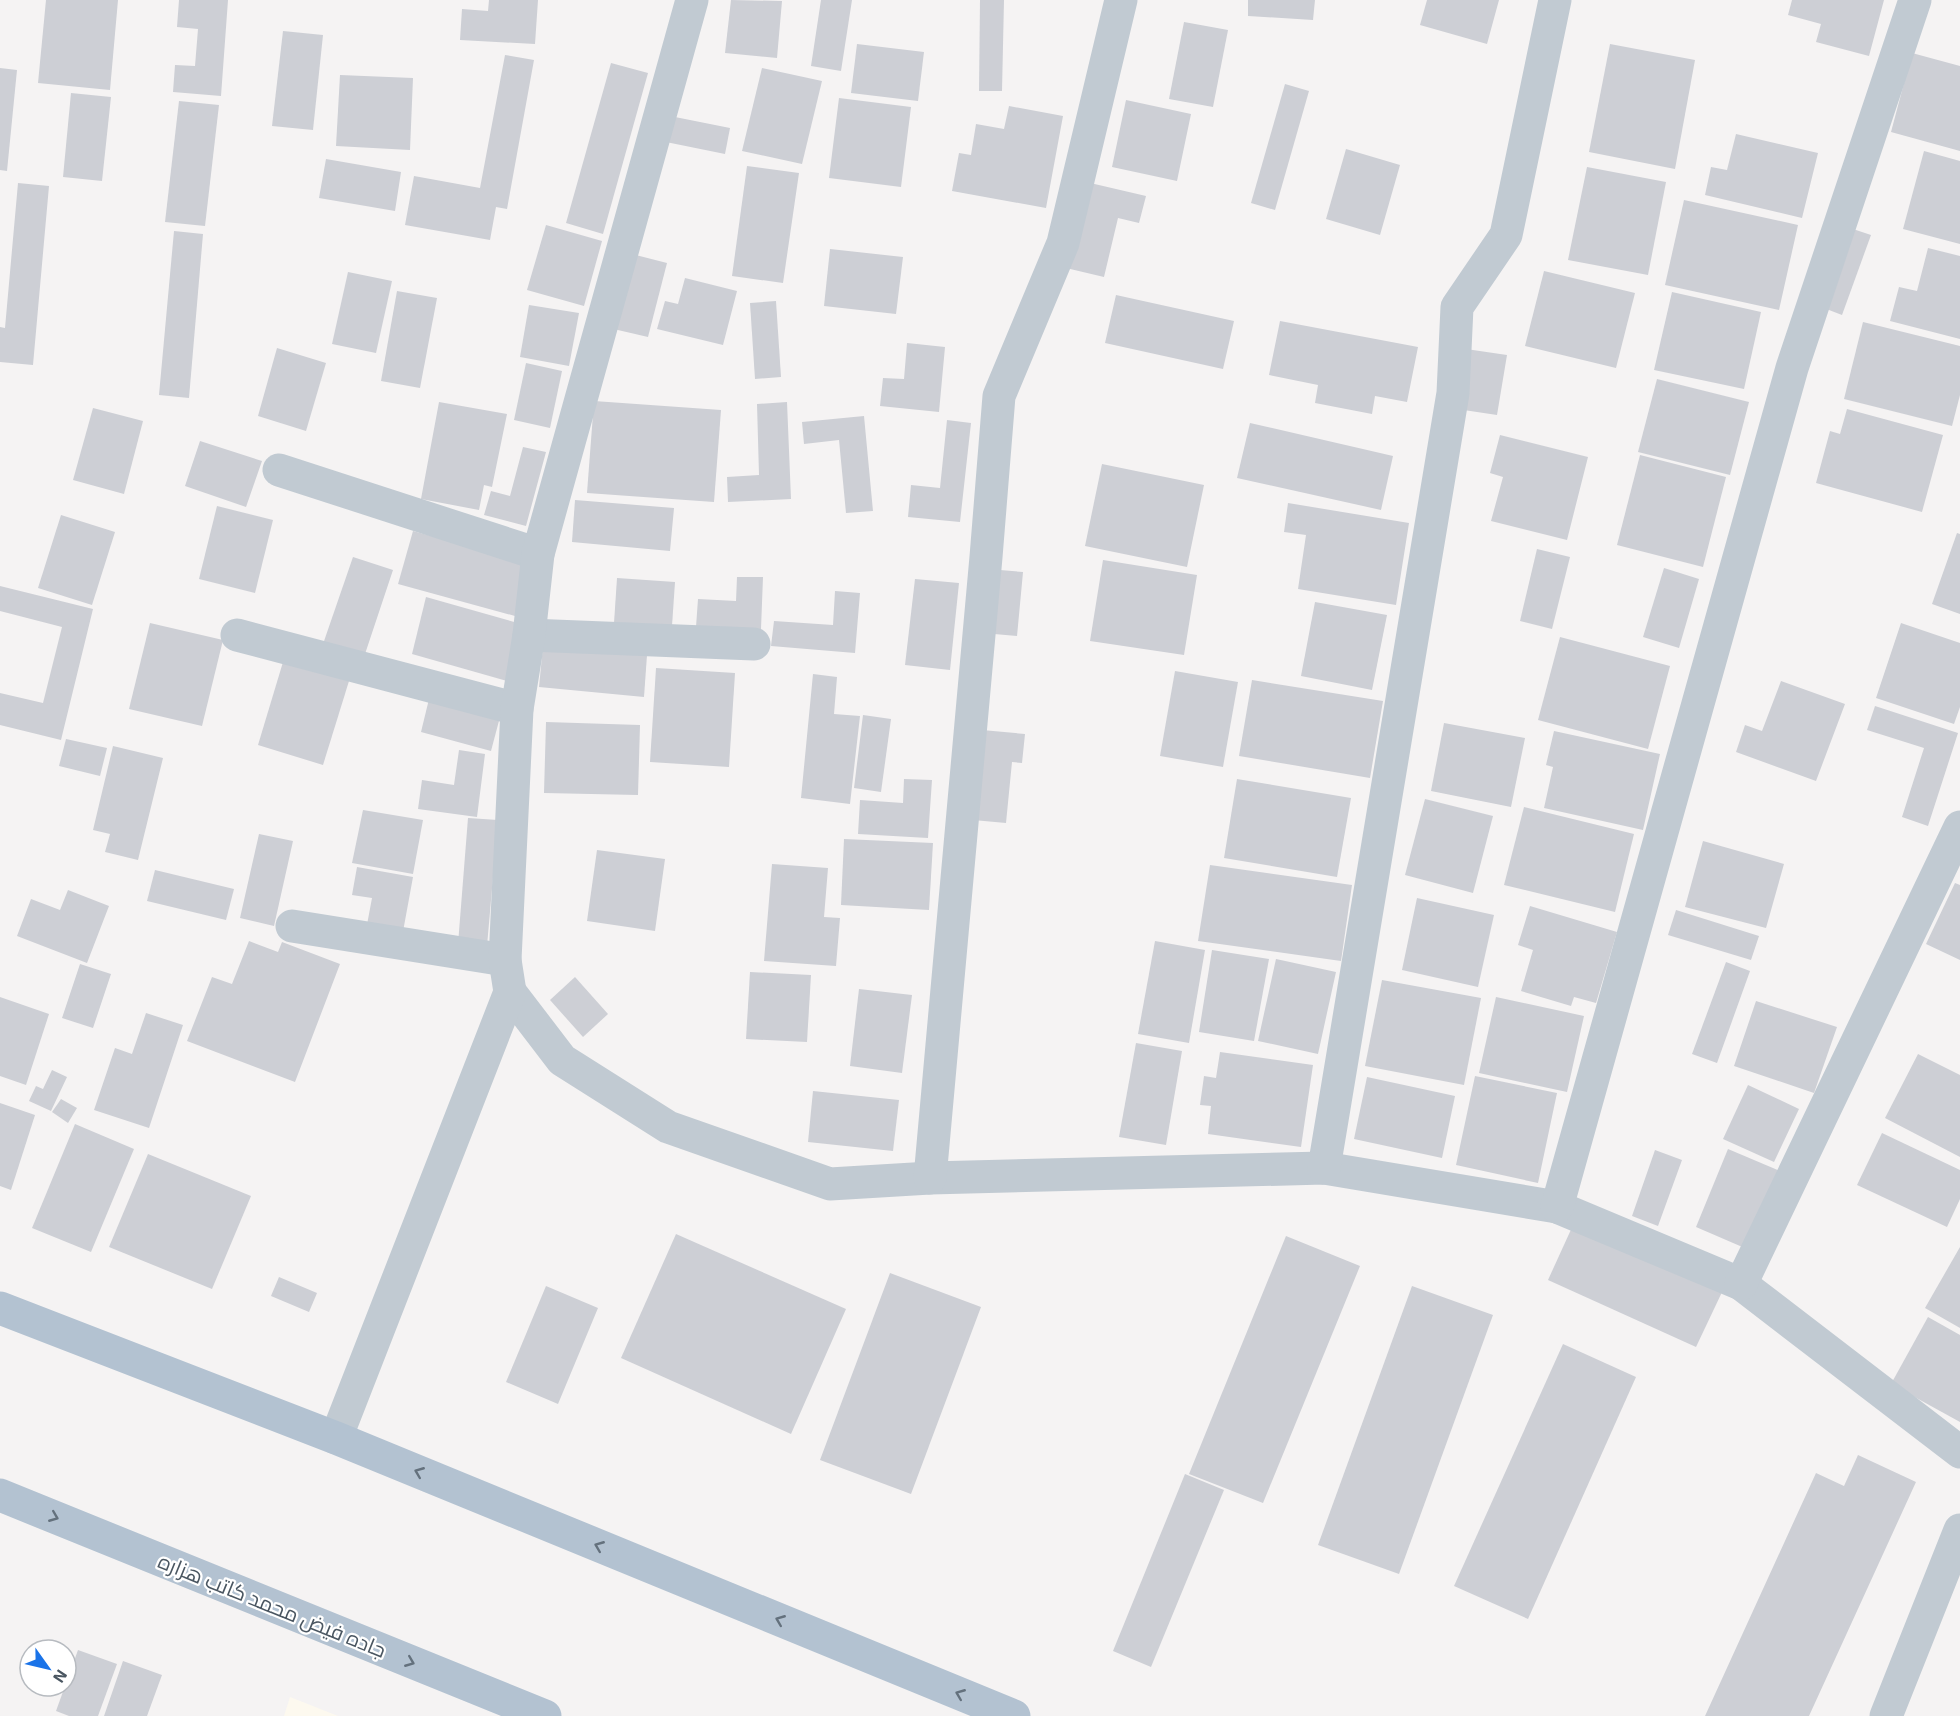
<svg xmlns="http://www.w3.org/2000/svg" width="1960" height="1716" font-family="'Exo 2',Cairo,sans-serif">
	<rect width="100%" height="100%" fill="#f5f3f3"/>
	<path fill="#fdf9ef" d="M290,1697L338,1716H284Z"/>
	<g fill="#cdcfd5">
		<path d="M46,0H118L110,90L38,83Z"/>
		<path d="M179,0H228L221,96L173,92L175,65L195,66L198,29L177,27Z"/>
		<path d="M489,0H538L535,44L460,40L462,9L488,11Z"/>
		<path d="M731,0L782,1L777,58L725,53Z"/>
		<path d="M821,0H852L841,71L811,66Z"/>
		<path d="M980,0H1004L1002,91H979Z"/>
		<path d="M1248,0H1315L1313,20L1248,16Z"/>
		<path d="M1427,0H1499L1487,44L1420,25Z"/>
		<path d="M1792,0H1884L1869,56L1816,42L1821,24L1788,15Z"/>
		<path d="M1184,22L1228,30L1213,107L1169,99Z"/>
		<path d="M283,31L323,35L313,130L272,126Z"/>
		<path d="M857,44L924,52L918,101L851,93Z"/>
		<path d="M1610,44L1695,60L1675,169L1589,152Z"/>
		<path d="M1912,53L1960,66V151L1891,132Z"/>
		<path d="M505,55L534,60L507,209L496,207L490,240L405,225L414,176L480,188Z"/>
		<path d="M611,63L648,73L603,234L566,223Z"/>
		<path d="M0,68L17,70L7,171L0,170Z"/>
		<path d="M762,68L822,81L802,164L742,151Z"/>
		<path d="M340,75L413,78L410,150L336,146Z"/>
		<path d="M1285,84L1309,91L1275,210L1251,203Z"/>
		<path d="M71,93L111,97L102,181L63,177Z"/>
		<path d="M839,98L911,107L901,187L829,178Z"/>
		<path d="M1126,100L1191,114L1177,181L1112,167Z"/>
		<path d="M179,101L219,105L205,226L165,222Z"/>
		<path d="M1009,106L1063,116L1046,208L952,191L959,153L971,155L976,124L1004,129Z"/>
		<path d="M665,115L730,128L725,154L661,141Z"/>
		<path d="M1736,134L1818,153L1802,218L1705,195L1711,167L1727,170Z"/>
		<path d="M1346,149L1400,165L1380,235L1326,219Z"/>
		<path d="M1924,151L1960,161V244L1903,229Z"/>
		<path d="M326,159L401,172L395,211L319,198Z"/>
		<path d="M747,166L799,173L783,283L732,276Z"/>
		<path d="M1587,167L1666,182L1648,275L1568,260Z"/>
		<path d="M1086,182L1146,196L1139,223L1118,218L1104,277L1066,268Z"/>
		<path d="M18,183L49,186L33,365L0,362V327L5,328Z"/>
		<path d="M1684,200L1798,225L1779,310L1665,285Z"/>
		<path d="M546,225L602,241L584,306L527,290Z"/>
		<path d="M1844,226L1871,235L1842,315L1816,305Z"/>
		<path d="M174,231L203,234L189,398L159,395Z"/>
		<path d="M1928,248L1960,256V339L1890,321L1899,287L1917,291Z"/>
		<path d="M830,249L903,257L896,314L824,306Z"/>
		<path d="M624,252L667,263L648,337L605,327Z"/>
		<path d="M1544,271L1635,293L1616,368L1525,346Z"/>
		<path d="M348,272L392,281L376,353L332,344Z"/>
		<path d="M685,278L737,291L723,345L657,329L665,301L678,304Z"/>
		<path d="M397,291L437,298L420,388L381,381Z"/>
		<path d="M1672,292L1761,312L1744,389L1654,370Z"/>
		<path d="M1116,295L1234,321L1223,369L1105,343Z"/>
		<path d="M776,301L781,377L755,379L750,303Z"/>
		<path d="M529,305L579,313L569,366L520,357Z"/>
		<path d="M1280,321L1418,347L1407,402L1375,396L1372,414L1315,403L1318,385L1269,375Z"/>
		<path d="M1863,322L1960,346V395L1952,426L1844,399Z"/>
		<path d="M907,343L945,347L939,412L880,406L883,378L904,379Z"/>
		<path d="M277,348L326,363L306,431L258,416Z"/>
		<path d="M1466,349L1507,355L1497,415L1457,409Z"/>
		<path d="M526,363L562,371L550,428L514,420Z"/>
		<path d="M1657,379L1749,402L1730,475L1638,452Z"/>
		<path d="M594,401L721,410L714,502L587,493Z"/>
		<path d="M439,402L507,414L492,487L484,485L479,510L421,499Z"/>
		<path d="M787,402L791,499L728,502L727,477L759,475L757,404Z"/>
		<path d="M93,408L143,421L124,494L73,480Z"/>
		<path d="M1847,409L1943,435L1922,512L1816,483L1830,431L1840,434Z"/>
		<path d="M864,416L873,511L846,513L839,440L804,444L802,422Z"/>
		<path d="M947,420L971,423L960,522L908,517L911,485L940,488Z"/>
		<path d="M1250,423L1393,456L1381,510L1237,478Z"/>
		<path d="M1500,435L1588,457L1567,540L1491,521L1503,477L1490,473Z"/>
		<path d="M200,441L262,461L246,507L185,486Z"/>
		<path d="M523,447L546,452L526,526L484,515L491,491L510,496Z"/>
		<path d="M1640,455L1726,477L1703,567L1617,545Z"/>
		<path d="M1102,464L1204,485L1187,567L1085,546Z"/>
		<path d="M575,500L674,508L670,551L572,542Z"/>
		<path d="M1288,503L1409,523L1396,605L1298,589L1306,535L1284,532Z"/>
		<path d="M217,506L273,520L255,593L199,579Z"/>
		<path d="M61,515L115,532L92,605L38,588Z"/>
		<path d="M413,531L529,563L515,616L398,584Z"/>
		<path d="M1957,533L1960,534V614L1932,604Z"/>
		<path d="M1537,549L1570,557L1552,629L1520,621Z"/>
		<path d="M353,557L393,570L364,657L323,644Z"/>
		<path d="M1103,560L1197,575L1184,655L1090,641Z"/>
		<path d="M1664,568L1699,579L1679,648L1643,637Z"/>
		<path d="M1000,570L1023,572L1017,636L994,634Z"/>
		<path d="M737,577H763L761,629L696,627L698,599L736,601Z"/>
		<path d="M617,578L675,582L672,626L614,623Z"/>
		<path d="M915,579L959,583L950,670L905,665Z"/>
		<path d="M0,586L93,609L61,740L0,725V693L43,703L62,627L0,611Z"/>
		<path d="M835,591L860,593L855,653L771,646L774,621L833,625Z"/>
		<path d="M426,597L521,624L507,681L412,654Z"/>
		<path d="M1315,602L1387,615L1372,690L1301,676Z"/>
		<path d="M150,623L223,640L202,726L129,709Z"/>
		<path d="M1901,623L1960,643V707L1954,724L1876,698Z"/>
		<path d="M1560,637L1670,666L1648,749L1538,720Z"/>
		<path d="M543,646L647,655L644,697L539,687Z"/>
		<path d="M283,662L349,681L323,765L258,745Z"/>
		<path d="M656,668L735,673L729,767L650,762Z"/>
		<path d="M1175,671L1238,682L1223,767L1160,756Z"/>
		<path d="M813,674L837,677L834,714L860,716L850,804L801,798Z"/>
		<path d="M1252,680L1383,701L1370,778L1239,756Z"/>
		<path d="M1781,681L1845,704L1816,781L1736,752L1745,725L1762,731Z"/>
		<path d="M429,699L500,717L491,751L421,732Z"/>
		<path d="M1875,706L1958,733L1928,826L1902,817L1924,748L1867,730Z"/>
		<path d="M863,715L891,719L881,792L854,788Z"/>
		<path d="M546,722L640,725L638,795L544,793Z"/>
		<path d="M1444,723L1525,738L1511,807L1431,791Z"/>
		<path d="M982,730L1025,734L1022,763L1012,762L1006,823L973,820Z"/>
		<path d="M1554,731L1660,754L1643,830L1544,808L1553,767L1546,765Z"/>
		<path d="M66,739L107,748L100,776L59,766Z"/>
		<path d="M113,746L163,758L138,860L105,852L110,834L93,830Z"/>
		<path d="M459,750L485,754L477,817L418,809L422,780L454,785Z"/>
		<path d="M904,779L932,780L928,838L858,834L860,800L903,803Z"/>
		<path d="M1237,779L1351,798L1337,877L1224,858Z"/>
		<path d="M1425,799L1493,816L1473,893L1405,875Z"/>
		<path d="M1524,807L1634,834L1615,912L1504,885Z"/>
		<path d="M363,810L423,820L413,874L352,863Z"/>
		<path d="M468,818L498,820L487,946L458,944Z"/>
		<path d="M259,834L293,841L274,926L240,918Z"/>
		<path d="M844,839L933,843L929,910L841,905Z"/>
		<path d="M1703,841L1784,864L1766,928L1685,907Z"/>
		<path d="M597,850L665,859L655,931L587,921Z"/>
		<path d="M772,864L828,868L824,917L840,918L836,966L764,961Z"/>
		<path d="M1210,865L1352,885L1341,961L1198,941Z"/>
		<path d="M357,867L413,877L402,937L366,930L372,898L352,895Z"/>
		<path d="M155,870L234,889L226,920L147,901Z"/>
		<path d="M1955,883L1960,885V960L1926,944Z"/>
		<path d="M68,890L109,906L87,963L17,936L31,899L60,910Z"/>
		<path d="M1417,898L1494,915L1478,987L1402,970Z"/>
		<path d="M1530,906L1617,932L1596,1003L1574,997L1571,1006L1521,991L1533,950L1518,945Z"/>
		<path d="M1676,910L1759,936L1751,960L1668,935Z"/>
		<path d="M249,941L278,952L282,942L340,964L295,1082L187,1041L212,977L232,984Z"/>
		<path d="M1155,941L1205,950L1189,1043L1138,1034Z"/>
		<path d="M1212,950L1269,959L1254,1041L1199,1032Z"/>
		<path d="M1276,959L1336,972L1318,1054L1258,1041Z"/>
		<path d="M1726,962L1750,971L1717,1063L1692,1054Z"/>
		<path d="M80,964L111,974L93,1028L62,1018Z"/>
		<path d="M750,972L811,975L807,1042L746,1039Z"/>
		<path d="M575,977L608,1014L583,1037L550,1000Z"/>
		<path d="M1382,980L1481,998L1464,1085L1365,1066Z"/>
		<path d="M859,989L912,995L902,1073L850,1066Z"/>
		<path d="M0,997L49,1014L26,1085L0,1076Z"/>
		<path d="M1496,997L1584,1016L1567,1092L1479,1073Z"/>
		<path d="M1756,1001L1837,1027L1814,1093L1734,1066Z"/>
		<path d="M146,1013L183,1025L149,1128L94,1110L115,1048L132,1054Z"/>
		<path d="M1136,1043L1182,1051L1166,1145L1119,1137Z"/>
		<path d="M1220,1052L1313,1065L1301,1147L1208,1134L1211,1106L1200,1105L1204,1076L1216,1078Z"/>
		<path d="M1918,1054L1960,1075V1157L1885,1118Z"/>
		<path d="M52,1070L67,1077L51,1111L29,1101L36,1086L43,1089Z"/>
		<path d="M1475,1076L1557,1093L1538,1183L1456,1165Z"/>
		<path d="M1367,1077L1455,1096L1442,1158L1354,1139Z"/>
		<path d="M1748,1085L1799,1109L1774,1162L1723,1139Z"/>
		<path d="M813,1091L899,1100L893,1151L808,1142Z"/>
		<path d="M61,1099L77,1108L68,1123L52,1112Z"/>
		<path d="M0,1103L35,1115L11,1190L0,1186Z"/>
		<path d="M75,1124L134,1149L91,1252L32,1228Z"/>
		<path d="M1882,1133L1960,1170V1199L1947,1227L1857,1185Z"/>
		<path d="M1728,1149L1780,1171L1747,1249L1696,1227Z"/>
		<path d="M1655,1150L1682,1160L1658,1226L1632,1216Z"/>
		<path d="M148,1154L251,1196L212,1289L109,1247Z"/>
		<path d="M1574,1223L1723,1290L1696,1347L1548,1280Z"/>
		<path d="M676,1234L846,1309L791,1434L621,1358Z"/>
		<path d="M1286,1236L1360,1266L1263,1503L1189,1474Z"/>
		<path d="M1960,1247V1328L1925,1308Z"/>
		<path d="M890,1273L981,1307L911,1494L820,1460Z"/>
		<path d="M279,1277L317,1293L309,1312L271,1296Z"/>
		<path d="M546,1286L598,1308L558,1404L506,1382Z"/>
		<path d="M1412,1286L1493,1315L1399,1574L1318,1545Z"/>
		<path d="M1928,1317L1960,1335V1422L1891,1384Z"/>
		<path d="M1563,1344L1636,1377L1528,1619L1454,1586Z"/>
		<path d="M1858,1455L1916,1482L1809,1716H1705L1816,1473L1844,1486Z"/>
		<path d="M1185,1474L1224,1490L1151,1667L1113,1651Z"/>
		<path d="M78,1650L117,1664L98,1716H69L56,1711Z"/>
		<path d="M123,1661L162,1675L147,1716H104Z"/>
	</g>
	<g fill="none" stroke-linecap="round" stroke-linejoin="round">
		<g stroke="#c1cad2" stroke-width="33">
			<path d="M279,470L538,554"/>
			<path d="M237,635L517,709"/>
			<path d="M529,635L754,644"/>
			<path d="M292,926L505,960"/>
			<path d="M510,992L562,1060L668,1127L830,1184L930,1178L1324,1168L1557,1207L1741,1284L1960,1452"/>
			<path d="M1324,1168L1453,393L1457,307L1506,235L1555,0"/>
			<path d="M930,1178L986,557L999,396L1063,243L1121,0"/>
			<path d="M1557,1207L1792,368L1915,0"/>
			<path d="M1741,1284L1960,827"/>
			<path d="M336,1438L510,992L505,960L517,709L529,635L538,554L692,0"/>
			<path d="M1886,1716L1960,1530"/>
		</g>
		<g stroke="#b3c2d1" stroke-width="33">
			<path d="M0,1308L336,1438L1014,1716"/>
			<path d="M0,1495L545,1716"/>
		</g>
	</g>
	<defs><path id="oneway-chevron" d="M-2-3.5L2.5 0L-2 3.5" fill="none" stroke-width="1.6" stroke-linecap="round" stroke-linejoin="round" transform="scale(1.5)"/></defs>
	<g stroke="#64717d">
		<use href="#oneway-chevron" transform="translate(419 1472) rotate(-158)"/>
		<use href="#oneway-chevron" transform="translate(54 1517) rotate(22)"/>
		<use href="#oneway-chevron" transform="translate(599 1546) rotate(-158)"/>
		<use href="#oneway-chevron" transform="translate(780 1620) rotate(-158)"/>
		<use href="#oneway-chevron" transform="translate(410 1662) rotate(22)"/>
		<use href="#oneway-chevron" transform="translate(960 1694) rotate(-158)"/>
	</g>
	<g text-anchor="middle" stroke-width="4.5" stroke-linejoin="round" paint-order="stroke">
		<g font-size="21" fill="#4a5661" stroke="#fff">
			<text transform="translate(272 1606) rotate(22)" y="7">جاده فیض محمد کاتب هزاره</text>
		</g>
	</g>
	<g transform="translate(48 1668) rotate(124)"><circle r="28" fill="#ffffff" stroke="#b7bbc0" stroke-width="1.5"/>
	<path d="M0-4.5L10 22L0 15L-10 22Z" fill="#1a73e8"/>
	<text y="-9" font-size="16" font-weight="bold" text-anchor="middle" fill="#4a5661">N</text>
	</g>
</svg>
